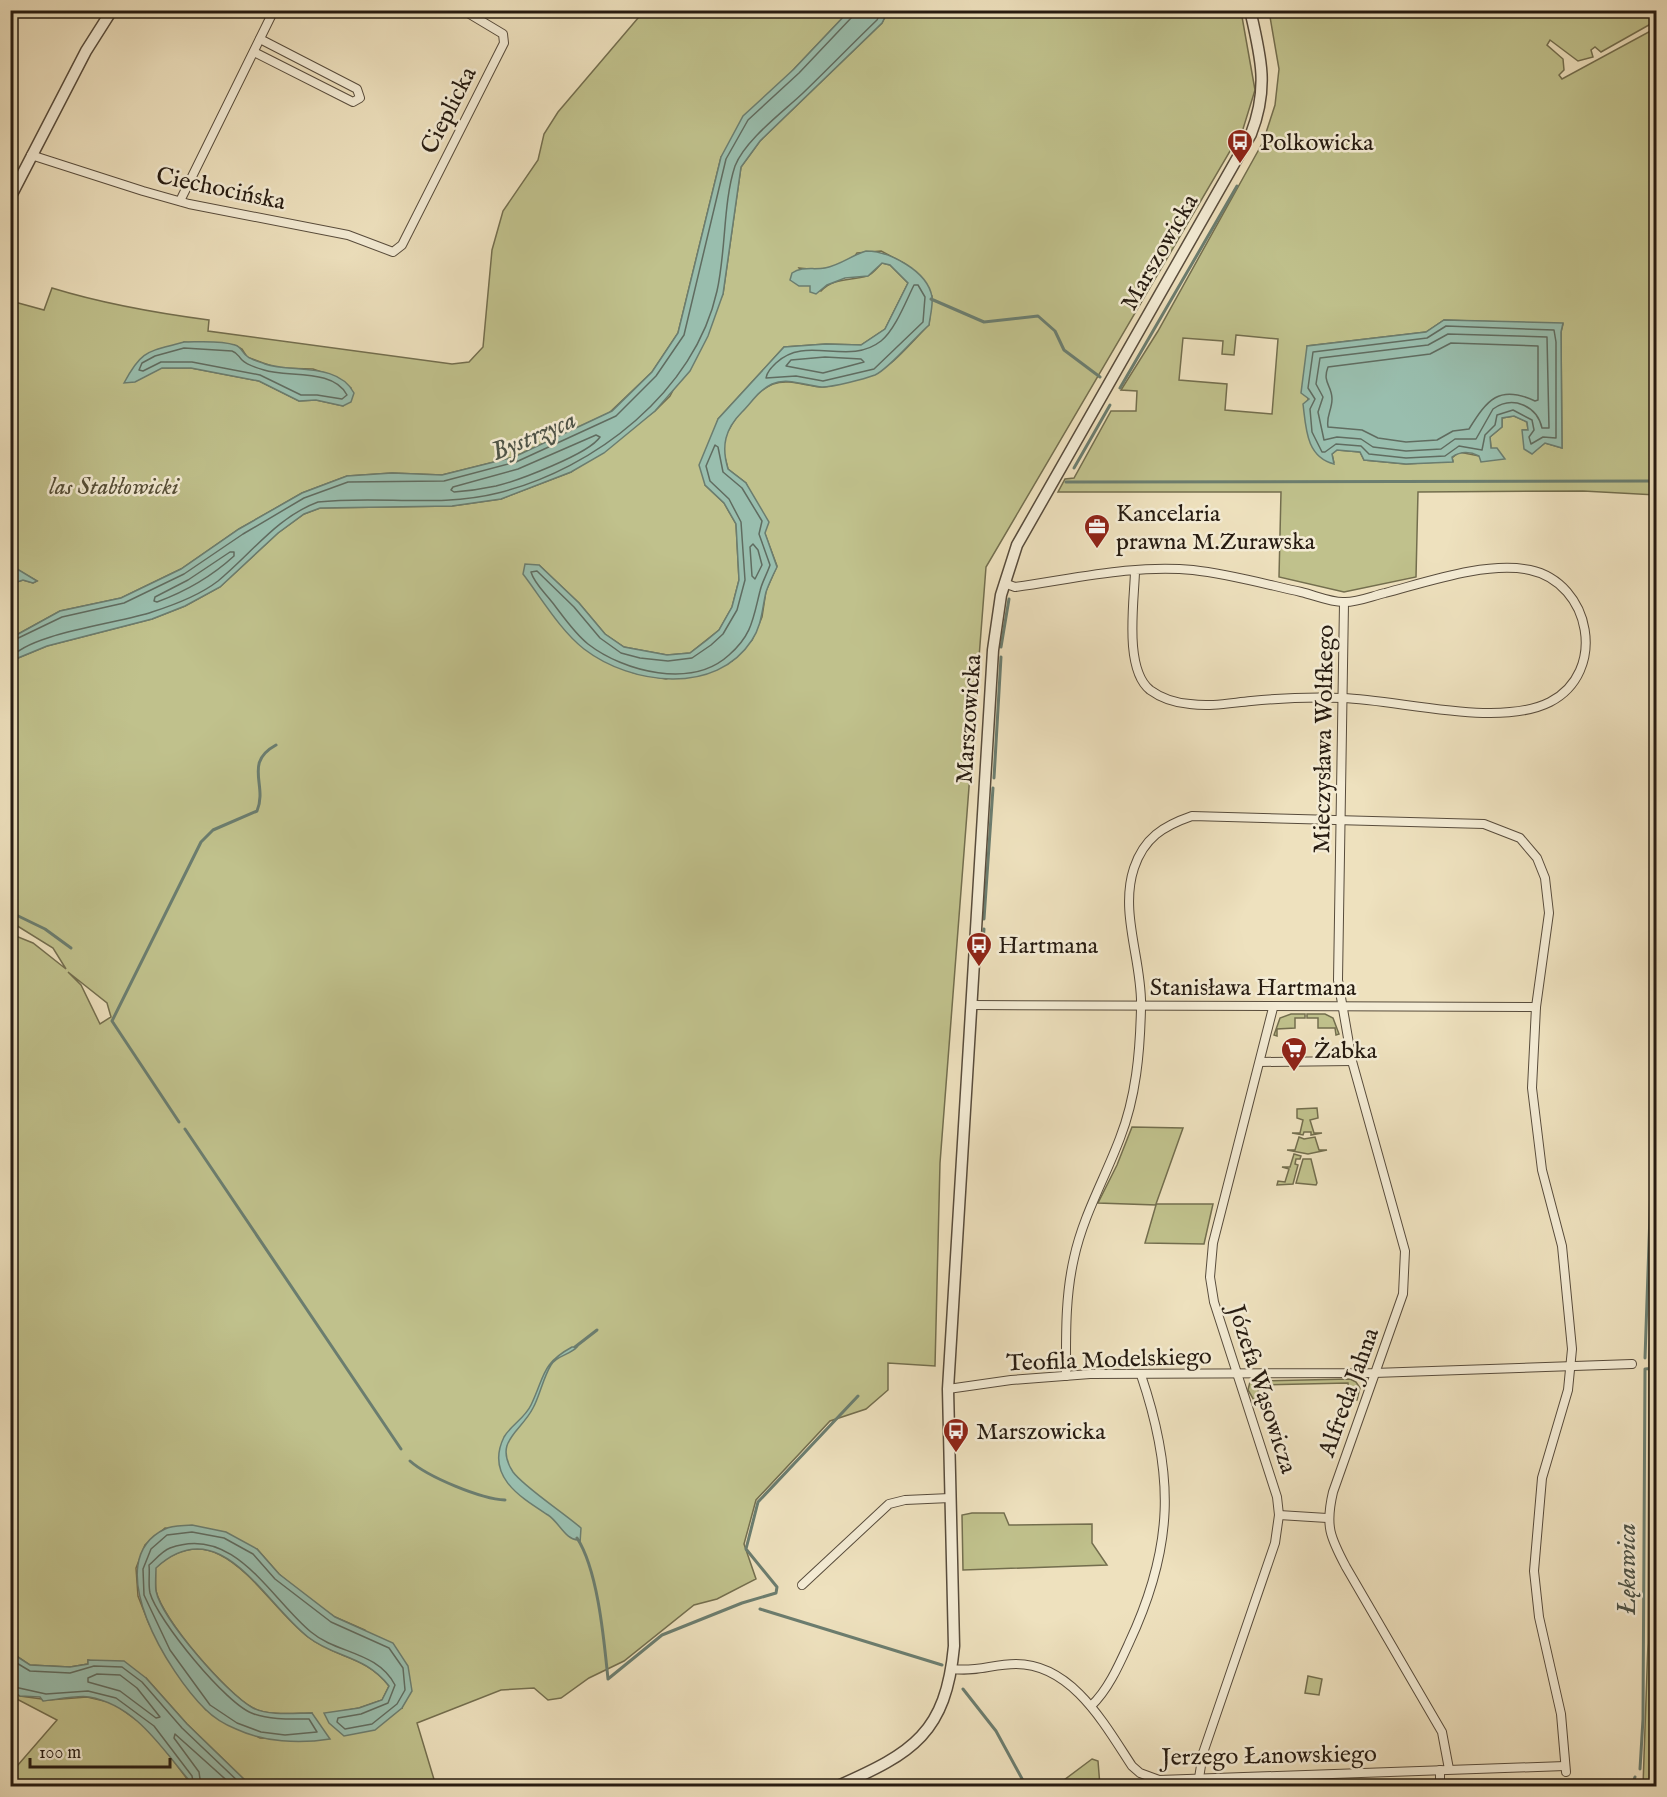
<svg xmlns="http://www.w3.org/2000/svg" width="1667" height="1797" font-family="'IM FELL English',serif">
	<rect width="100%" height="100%" fill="#eee1be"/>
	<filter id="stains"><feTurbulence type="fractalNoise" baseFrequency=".00333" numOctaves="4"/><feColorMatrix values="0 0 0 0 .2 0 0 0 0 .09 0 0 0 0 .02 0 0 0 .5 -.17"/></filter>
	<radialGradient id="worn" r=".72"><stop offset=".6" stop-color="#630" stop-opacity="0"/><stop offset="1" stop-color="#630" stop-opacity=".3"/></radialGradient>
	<g fill="#c0c18c" stroke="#736e4e" stroke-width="1.5" fill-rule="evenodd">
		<path d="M644,11H849L794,69L721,157L678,333L652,372L609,413L514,457L442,475L392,473L347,476L302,493L239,529L181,569L121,598L60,611L11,638L10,584L23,580L33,583L37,581L11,566V301L44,310L52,288C104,304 156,313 209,320L208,331L452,364L469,362L483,347L492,250L503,211L538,160L544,134L558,112ZM184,342L234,345L242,349L247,357L263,363L278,368L313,369L333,376L351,388L343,406L316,400L299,401L259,381L191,368H162Z"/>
		<path d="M888,11H1241L1255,90L1243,129L986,567L940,1163L935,1366L888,1363V1390L866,1409L830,1421L756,1500L744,1544L756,1579L717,1599L694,1605L624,1661L589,1678L561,1698L548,1700L534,1688L501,1690L417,1723L436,1786H251L187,1724L146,1678L88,1660V1664L70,1667L30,1665L11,1652V934L33,943L66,969L53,948L11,922V666L18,658L47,646L152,619L185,606L220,587L278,533L304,514L320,508L452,506L501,499L571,472L655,411L670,396L723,294L741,167L760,141L882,23ZM881,251L904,263L932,296L929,325C921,332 895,362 889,364C875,372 839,386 824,387C807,387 790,378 773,384C755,391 732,420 725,438C721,447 726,460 728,469L746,483L777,566L766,591L762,617L752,640L732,661L666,679L634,673L608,662L539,565L579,603L605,634L624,647L667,655L690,653L719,630L732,607L739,580L736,524L724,503L705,485L718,419L784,347L826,344L861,345L885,329L908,283L890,265L882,263C878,267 872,275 867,276C851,281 834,277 821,291L810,285L799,268C816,270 846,270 857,253ZM68,972L107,1003L111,1017L100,1024L81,985ZM165,1528L257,1549L279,1574L303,1595L335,1617L365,1630L402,1708L331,1713L359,1708L382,1700L389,1686C365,1655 336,1659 308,1637C263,1603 220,1509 155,1568C156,1575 155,1584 156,1591C162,1619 227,1694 253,1708C269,1716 294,1713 312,1713L319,1740L260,1738L206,1710L183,1682L149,1624L138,1596L136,1568L145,1545Z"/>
		<path d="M1269,11H1656V21L1601,52L1595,47L1591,50L1593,57L1578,61L1550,40L1547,45L1563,59L1564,70L1559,75L1562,79L1656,28V495L1583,491L1418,492L1416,577L1344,592L1279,577L1281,492H1058L1065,479L1074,478L1111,411H1136L1137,391L1121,390L1158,331L1263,142L1275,105L1279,69ZM1444,320L1563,324L1561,332L1562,448L1545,443L1532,453L1523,430H1528L1527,422L1514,416L1502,418V427L1490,437L1491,448L1479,456L1459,452L1452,458L1453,461L1406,464L1364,460L1360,452L1337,450L1332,454L1334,463L1308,401L1307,346L1426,332ZM1236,335L1278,339L1272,414L1225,410L1227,384L1179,380L1183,338L1223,341L1222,354L1234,355Z"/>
		<path d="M1291,1014H1305V1018H1295V1028L1277,1029V1036L1274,1035L1280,1018Z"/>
		<path d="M1307,1014H1325L1333,1018L1339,1034L1336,1035L1335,1028H1318V1018H1307Z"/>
		<path d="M1317,1108L1318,1118L1310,1120L1314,1133H1322L1311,1135V1132H1304L1303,1135L1292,1133H1300L1303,1120L1297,1118V1109Z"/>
		<path d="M1132,1127L1183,1128L1156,1204H1213L1204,1244L1145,1243L1156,1205L1098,1203L1117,1165Z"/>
		<path d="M1299,1137L1304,1139L1315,1137L1319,1150H1327L1308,1154L1287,1150H1295Z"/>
		<path d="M1294,1154L1301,1156L1300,1159H1296L1295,1164L1298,1165L1293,1184L1277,1185L1278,1181L1285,1182L1289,1169L1282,1167H1290Z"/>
		<path d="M1303,1159H1311L1317,1183L1316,1185L1296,1183Z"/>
		<path d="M1656,1161V1786H1643L1648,1643L1649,1359Z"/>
		<path d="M1350,1379L1356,1382L1360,1388L1357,1400H1354L1353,1392H1349L1348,1383L1260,1385L1255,1402L1248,1390L1250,1382L1257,1381Z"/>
		<path d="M972,1513H1004L1009,1525L1092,1524V1543L1107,1565L963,1570L962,1515Z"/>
		<path d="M1308,1676L1322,1679L1319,1695L1305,1693Z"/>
		<path d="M10,1690L20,1696L49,1700L87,1697L113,1703L150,1730L188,1780L186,1782L190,1786H11V1773L57,1720L11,1696Z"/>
		<path d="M1092,1759L1098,1761L1100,1786H1056Z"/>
	</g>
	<g fill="#99beae" stroke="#6b7d6f" stroke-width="1.5">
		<path d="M849,11H888L882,23L760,141L741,167L723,294L708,336L690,371L655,411L604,453L571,472L501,499L452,506L320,508L304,514L278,533L220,587L185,606L152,619L47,646L18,658L11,666V638L60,611L121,598L181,569L239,529L302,493L347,476L392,473L442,475L514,457L612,411L652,372L678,333L721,157L743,116L794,69Z"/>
		<path d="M866,251C889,251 928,271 932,297C933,306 930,317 929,325C915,337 889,369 875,375C864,379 834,387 822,387C806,386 788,377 772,384C758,391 752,402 742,412C725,429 721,446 728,469L746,483L769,522L765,533L777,567C773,575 769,583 766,592C762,609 762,625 752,640C716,696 631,685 584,649C560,630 542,599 523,574L525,564L539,565L579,603L605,634L624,647L667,655L690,653L707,640L719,630L732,607L739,580L738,561L736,524L724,503L705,485L699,465L718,419L784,347L826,344L861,345L885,329L908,283L890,265L882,263L868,276L845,278L827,285L816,294L810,292V286H799L790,280L792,273C802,266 813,270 825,268C841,265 852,255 866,251Z"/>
		<path d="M1444,320L1563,323L1561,332L1562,448L1545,443L1532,454L1524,449L1522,430H1528L1527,422L1514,416L1502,418V427L1490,437L1491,448H1497L1505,459L1481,462L1479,456C1469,451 1461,451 1452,457L1453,462L1406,464L1364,460L1360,452L1337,450L1332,454L1334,464C1306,457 1306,428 1303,404L1309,399L1301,393L1307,346L1426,332Z"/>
		<path d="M184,342C199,342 220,340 235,345C242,347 242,353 248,357C252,360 260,362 265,364C292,373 338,362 354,393L351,402L343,406L316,400L299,401L259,381L191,368H162L135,382L124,383C142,349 148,352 184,342Z"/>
		<path d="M10,566L14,567L37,581L33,583L23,580L11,584Z"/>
		<path d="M572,1347H577C570,1355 557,1355 551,1365C543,1378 540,1395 533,1408C521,1432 493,1441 513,1472C524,1487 564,1513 581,1528L580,1543L579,1540C566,1541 559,1522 548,1515C520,1497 485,1476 504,1437C511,1425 525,1418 531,1405C545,1376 541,1364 572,1347Z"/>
		<path d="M192,1525L226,1532L257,1549L279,1574L335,1617L393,1643L408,1666L412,1691L402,1708L375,1730L344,1736L329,1723L324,1713L359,1708L382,1700L389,1686C365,1655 335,1658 308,1637C264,1603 220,1509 156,1568C156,1575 155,1584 156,1591C162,1619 227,1694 253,1708C269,1716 295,1713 312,1713L330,1739C299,1744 264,1742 236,1729C226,1725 213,1717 205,1709C171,1676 97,1561 165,1529C172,1525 184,1526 192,1525Z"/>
		<path d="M10,1652L30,1665L70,1667L88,1664V1660L124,1661L146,1678L187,1724L251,1786H190L186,1782L188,1779C160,1746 135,1705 89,1697C78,1695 54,1700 43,1701L40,1697L20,1696L11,1690Z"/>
	</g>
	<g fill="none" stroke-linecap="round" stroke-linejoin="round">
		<g stroke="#606c60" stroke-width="1.5">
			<path d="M914,285H918L925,297L923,322L874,369L823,381L796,376L766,378C767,372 771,368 776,363C806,334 848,367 881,341C895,330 906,301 914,285Z"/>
			<path d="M1446,326L1554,330L1556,342V438L1543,437L1531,444L1529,437L1534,430L1532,420L1513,410L1497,415L1495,425L1485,435L1482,450L1459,446L1445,456L1406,458L1369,454L1361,446L1336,444L1325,452H1322L1312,432L1310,409L1315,399L1308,388L1313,352L1427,338Z"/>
			<path d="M1448,334L1547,337L1549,428H1542C1537,406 1513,395 1493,409L1476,439H1455L1441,449L1406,451L1373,447L1361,439L1337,437L1324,440L1318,412L1323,397L1316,384L1320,358L1428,345Z"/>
			<path d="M1451,343L1538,346V400L1535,401C1499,384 1487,400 1469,429L1453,431L1437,440L1406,442L1378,438L1362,430L1328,427C1326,416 1332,410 1332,399C1332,385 1322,383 1328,367L1430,354Z"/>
			<path d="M184,348L232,351C238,353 238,356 242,360C247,365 257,368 264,370C287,378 333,368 347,395L342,399L317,395H301L260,375L192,362H161L143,371L139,370L142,363L155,356Z"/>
			<path d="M825,357L861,359L864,362L823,373L786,366L791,360Z"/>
			<path d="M596,435L600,437C589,454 517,481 496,486C482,489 468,491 454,492L451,490L453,487L518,469Z"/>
			<path d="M715,445L718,447L723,472L742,488L762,521L759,534L770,565C767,574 762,582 760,591C753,619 752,635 729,655C692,689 624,672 588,644C574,633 563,616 552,602C545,593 534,583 531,572L537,571L574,607L600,638L621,653L640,658L668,661L692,658L711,645L723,634L737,610L745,580L741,522L729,499L710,481L706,466Z"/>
			<path d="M753,544L758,550L762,565L755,579L752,576L750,547Z"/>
			<path d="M230,552H234V556C211,577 187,591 157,602L154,601L155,597L188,580Z"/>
			<path d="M10,642L62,617L124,603L184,574L243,534L304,498L348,482L444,481L516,462L616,416L656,376L684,335L726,159L748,120L799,73L852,17L853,10"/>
			<path d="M10,659C28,633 122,623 152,612C174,605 200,595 218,581C251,554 277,517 318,502C378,495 439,508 498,493C595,469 695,391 717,291C726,252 723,202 735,166C745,140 783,112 803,93C828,69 852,44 877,20L882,10"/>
			<path d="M192,1532L224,1538L253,1554L275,1579L331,1622L389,1648L403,1668L405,1690L397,1704L372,1724L345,1729L337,1722L338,1718L361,1714L388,1703L395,1685C377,1651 337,1654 311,1632C270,1598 234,1524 170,1548C162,1551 155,1560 149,1565C150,1574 148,1584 150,1593C157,1619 227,1706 254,1714C271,1720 290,1719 309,1719L317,1732L285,1735L261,1732L237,1723L210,1705L170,1650L144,1595L143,1569L151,1549L167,1535Z"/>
			<path d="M10,1659L30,1671L70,1673L94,1666L122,1667L142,1682L182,1728L243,1786"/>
			<path d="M97,1674L120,1675L137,1688L160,1717L156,1718L120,1691L88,1682V1678Z"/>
			<path d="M10,1686L46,1694L88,1691L116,1698L154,1726L192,1776L194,1786"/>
			<path d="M201,1786L199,1772L174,1738L175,1734L233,1786"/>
		</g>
		<g stroke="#6b7d6f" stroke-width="3">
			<path d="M931,299L984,322L1038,316L1055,331L1064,350L1100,377"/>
			<path d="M1120,388L1237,186"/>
			<path d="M1074,468L1110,405"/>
			<path d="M1066,482L1656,481"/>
			<path d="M1001,647L1009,599"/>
			<path d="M994,778L1001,657"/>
			<path d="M10,912L45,929L71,948"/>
			<path d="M984,919L993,788"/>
			<path d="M982,956L984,929"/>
			<path d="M179,1122L112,1021L201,842L213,830L257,811C268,785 243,763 276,745"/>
			<path d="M185,1129L401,1449"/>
			<path d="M575,1347L597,1330"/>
			<path d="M1645,1358L1656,1042"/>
			<path d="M410,1461C428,1477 481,1499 505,1500"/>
			<path d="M577,1538C598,1570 604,1640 608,1679L662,1635L742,1603L776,1593L777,1587L746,1549L758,1502L858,1396"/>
			<path d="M760,1609L942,1665"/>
			<path d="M963,1689L996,1731L1026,1786"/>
			<path d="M1640,1769L1643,1719L1645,1369L1656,1368"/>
			<path d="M1632,1786L1635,1777"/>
		</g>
		<defs>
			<g id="minor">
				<path d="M254,52L353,102L360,98L357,89L260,39"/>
				<path d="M31,155L143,191L189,204L348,235L393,252L402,245L504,43L503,34L463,10"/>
				<path d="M180,201L274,10"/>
				<path d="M1004,583L1015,587C1073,579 1135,564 1193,570C1229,574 1265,584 1301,592C1314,595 1330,602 1343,602C1356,603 1372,596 1385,593C1427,582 1487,561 1530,570C1591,583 1608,672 1550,702C1499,728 1401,700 1343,698C1313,697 1281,698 1251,701C1230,703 1211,707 1190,704C1176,703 1161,698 1150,690C1124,669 1134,603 1135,572"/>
				<path d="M1344,603L1338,980L1352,1061L1405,1251L1403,1294L1333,1492C1325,1526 1330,1537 1346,1567L1442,1732L1449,1769"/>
				<path d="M971,1005L1536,1007"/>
				<path d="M1260,1062L1352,1061"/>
				<path d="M1066,1376C1066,1336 1065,1297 1074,1258C1083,1216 1105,1178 1120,1138C1136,1097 1140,1053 1141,1008C1143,963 1119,913 1134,868C1144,838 1163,826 1192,816L1484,824L1520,838L1537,858L1545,878L1549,913L1536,1007L1532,1088L1542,1170L1562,1246L1572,1349L1568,1390L1542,1478L1534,1571L1539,1617L1561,1714L1566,1772"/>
				<path d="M948,1389L1011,1380L1090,1374L1374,1373L1632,1364"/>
				<path d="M1279,1515L1327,1518"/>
				<path d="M802,1585L889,1504L905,1500L950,1498"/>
				<path d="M952,1669C979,1672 992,1664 1016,1664C1072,1664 1105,1725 1132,1766L1140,1773L1159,1780L1565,1766"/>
				<path d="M1091,1706C1108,1690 1119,1665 1129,1643C1174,1547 1175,1475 1141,1375"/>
				<path d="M1440,1770V1786"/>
				<path d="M1199,1778L1203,1753L1275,1543L1279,1515L1277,1497L1214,1302L1210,1277L1213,1243L1273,1008"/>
			</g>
			<g id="tertiary">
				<path d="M10,198L86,51L112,10"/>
				<path d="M838,1786C913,1753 946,1733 954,1646L948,1389L993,650L1001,595L1017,545L1251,134C1269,88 1261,57 1250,10"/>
			</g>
		</defs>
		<use href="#minor" stroke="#584c3c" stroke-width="10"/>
		<use href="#tertiary" stroke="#584c3c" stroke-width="13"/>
		<use href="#minor" stroke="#f4ecd5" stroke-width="8"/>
		<use href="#tertiary" stroke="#f4ecd5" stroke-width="10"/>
	</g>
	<defs>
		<symbol id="bus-pin" viewBox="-11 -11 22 30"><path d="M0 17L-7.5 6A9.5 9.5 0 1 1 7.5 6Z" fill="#8f2418" stroke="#f4ecd5"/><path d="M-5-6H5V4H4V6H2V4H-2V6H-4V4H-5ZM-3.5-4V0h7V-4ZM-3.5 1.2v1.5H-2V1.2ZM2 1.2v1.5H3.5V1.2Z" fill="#fff"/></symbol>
		<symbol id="office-pin" viewBox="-11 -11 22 30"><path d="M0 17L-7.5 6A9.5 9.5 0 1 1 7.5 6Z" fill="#8f2418" stroke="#f4ecd5"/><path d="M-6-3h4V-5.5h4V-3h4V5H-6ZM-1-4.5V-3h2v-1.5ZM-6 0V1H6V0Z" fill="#fff"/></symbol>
		<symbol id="supermarket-pin" viewBox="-11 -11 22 30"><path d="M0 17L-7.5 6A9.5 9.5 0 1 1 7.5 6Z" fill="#8f2418" stroke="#f4ecd5"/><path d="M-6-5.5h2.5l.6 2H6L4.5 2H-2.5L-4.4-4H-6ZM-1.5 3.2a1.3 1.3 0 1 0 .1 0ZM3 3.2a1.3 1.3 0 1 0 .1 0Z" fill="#fff"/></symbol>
	</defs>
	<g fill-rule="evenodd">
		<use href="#bus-pin" x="1225" y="127" width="30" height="40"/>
		<use href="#office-pin" x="1082" y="512" width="30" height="40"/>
		<use href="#bus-pin" x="964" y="930" width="30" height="40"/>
		<use href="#supermarket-pin" x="1279" y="1035" width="30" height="40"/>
		<use href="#bus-pin" x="941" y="1416" width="30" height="40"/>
	</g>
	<g text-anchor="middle" stroke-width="5" stroke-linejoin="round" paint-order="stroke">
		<g font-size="24" fill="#261b11" stroke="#f4ecd5">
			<text transform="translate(448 110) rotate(-63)" y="8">Cieplicka</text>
			<text transform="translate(221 188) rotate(12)" y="8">Ciechocińska</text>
			<text transform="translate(1159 252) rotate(-60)" y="8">Marszowicka</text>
			<text transform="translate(968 719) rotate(-86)" y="8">Marszowicka</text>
			<text transform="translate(1323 739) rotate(-89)" y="8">Mieczysława Wolfkego</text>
			<text x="1253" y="995">Stanisława Hartmana</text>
			<text transform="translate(1109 1359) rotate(-2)" y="8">Teofila Modelskiego</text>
			<text transform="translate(1263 1389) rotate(72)" y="8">Józefa Wąsowicza</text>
			<text transform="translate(1348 1392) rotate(-70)" y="8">Alfreda Jahna</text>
			<text transform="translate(1269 1755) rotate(-1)" y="8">Jerzego Łanowskiego</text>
		</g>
		<g font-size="24" fill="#261b11" stroke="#f4ecd5" text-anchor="start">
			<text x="1260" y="150">Polkowicka</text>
			<text x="1116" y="521">Kancelaria<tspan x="1116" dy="28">prawna M.Zurawska</tspan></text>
			<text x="998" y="953">Hartmana</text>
			<text x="1314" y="1058">Żabka</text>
			<text x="976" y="1439">Marszowicka</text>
		</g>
		<g font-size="24" font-style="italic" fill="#544d36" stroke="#f4ecd5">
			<text x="114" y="494">las Stabłowicki</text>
		</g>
		<g font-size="26" font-style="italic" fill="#4e5448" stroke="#f4ecd5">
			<text transform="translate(533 435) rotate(-23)" y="9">Bystrzyca</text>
			<text transform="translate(1626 1569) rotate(-90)" y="9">Łękawica</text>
		</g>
	</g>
	<rect width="1667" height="1797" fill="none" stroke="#eee1be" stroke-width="36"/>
	<rect x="12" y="12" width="1643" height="1773" fill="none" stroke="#261b11" stroke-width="3"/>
	<rect x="18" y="18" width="1631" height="1761" fill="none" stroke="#261b11" stroke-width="1.5"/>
	<path d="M30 1758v9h140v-9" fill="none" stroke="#261b11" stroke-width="3"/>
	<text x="39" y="1758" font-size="18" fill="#261b11" stroke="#f4ecd5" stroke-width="4.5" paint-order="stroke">100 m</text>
	<rect width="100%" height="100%" filter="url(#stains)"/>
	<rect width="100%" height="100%" fill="url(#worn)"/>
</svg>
